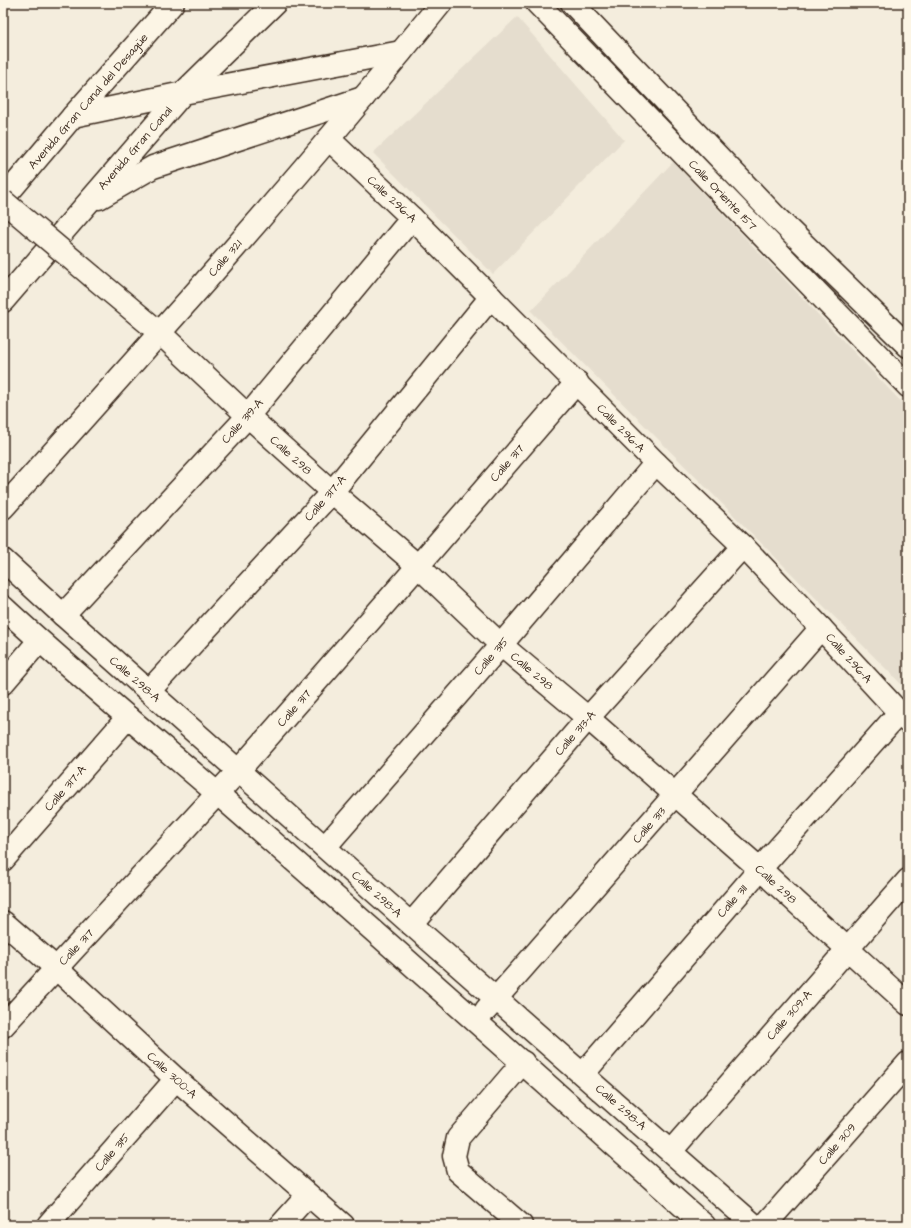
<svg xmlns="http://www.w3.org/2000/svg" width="911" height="1228" font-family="'Architects Daughter',sans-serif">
	<rect width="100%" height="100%" fill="#f4eddd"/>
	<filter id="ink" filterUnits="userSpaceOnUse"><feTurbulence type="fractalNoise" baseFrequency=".025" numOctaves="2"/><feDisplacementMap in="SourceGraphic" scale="8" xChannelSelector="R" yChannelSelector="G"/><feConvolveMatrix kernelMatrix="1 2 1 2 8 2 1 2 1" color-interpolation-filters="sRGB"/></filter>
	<g filter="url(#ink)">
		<g fill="#e5ddce">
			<path d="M517,17L624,140L493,274L373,153Z"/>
			<path d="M673,162L908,409V691L531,311Z"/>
		</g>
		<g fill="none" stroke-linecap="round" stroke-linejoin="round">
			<defs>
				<g id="minor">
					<path d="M537,3L908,386"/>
					<path d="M572,3L776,217L908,346"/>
					<path d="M329,139L412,218L656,463L743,546L821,628L908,722"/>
					<path d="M93,277L160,333L248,416L332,492L418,566L501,645L588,718L760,869L908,1004"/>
					<path d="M3,508C152,342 301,177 441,3"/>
					<path d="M3,560L63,615L411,924L754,1225"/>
					<path d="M3,607C73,672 147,733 219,795C382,937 543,1081 704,1225"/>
					<path d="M63,615L248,416L412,218"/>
					<path d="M3,683L39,641"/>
					<path d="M149,691L332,492L491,297"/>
					<path d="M325,847L501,645L656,463"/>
					<path d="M3,860L128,717"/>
					<path d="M3,922L56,968L176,1079L343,1225"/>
					<path d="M411,924L588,718L743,546"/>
					<path d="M486,1010L821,628"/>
					<path d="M3,1026L239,770L418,566L577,382"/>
					<path d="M583,1074L760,869L899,713"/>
					<path d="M671,1151L908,880"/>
					<path d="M48,1225L176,1079"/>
					<path d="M281,1225L308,1195"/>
					<path d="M521,1225L458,1171L454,1156L458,1138L523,1062"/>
					<path d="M765,1225L908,1063"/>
				</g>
				<g id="major">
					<path d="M73,116L183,93L401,52"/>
					<path d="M99,198L153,167L363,98"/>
					<path d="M3,199L73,116L173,3"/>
					<path d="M3,301L183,93L275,3"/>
				</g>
			</defs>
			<use href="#minor" stroke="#3b2a1e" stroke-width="25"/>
			<use href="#major" stroke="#3b2a1e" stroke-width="25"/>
			<use href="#minor" stroke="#fcf5e5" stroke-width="22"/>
			<use href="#major" stroke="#fcf5e5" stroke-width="22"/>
			<defs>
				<path id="minor-bridge" d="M3,201L93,277"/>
			</defs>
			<use href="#minor-bridge" stroke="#3b2a1e" stroke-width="25" stroke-linecap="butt"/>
			<use href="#minor-bridge" stroke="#fcf5e5" stroke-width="22"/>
		</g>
	</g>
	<g text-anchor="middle" stroke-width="3" stroke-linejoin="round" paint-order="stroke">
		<g font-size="12" fill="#3b2a1e" stroke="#fcf5e5">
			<text transform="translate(88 101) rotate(-49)" y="4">Avenida Gran Canal del Desagüe</text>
			<text transform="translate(135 148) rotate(-49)" y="4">Avenida Gran Canal</text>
			<text transform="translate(723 195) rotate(46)" y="4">Calle Oriente 157</text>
			<text transform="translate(392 199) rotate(43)" y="4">Calle 296-A</text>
			<text transform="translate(225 258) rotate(-49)" y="4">Calle 321</text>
			<text transform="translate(242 421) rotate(-48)" y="4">Calle 319-A</text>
			<text transform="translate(621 428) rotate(45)" y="4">Calle 296-A</text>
			<text transform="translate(291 455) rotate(42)" y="4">Calle 298</text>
			<text transform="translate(507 463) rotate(-49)" y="4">Calle 317</text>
			<text transform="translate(325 498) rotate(-49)" y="4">Calle 317-A</text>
			<text transform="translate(491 656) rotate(-49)" y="4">Calle 315</text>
			<text transform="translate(849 658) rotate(48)" y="4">Calle 296-A</text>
			<text transform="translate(532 671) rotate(40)" y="4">Calle 298</text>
			<text transform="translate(135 679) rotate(41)" y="4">Calle 298-A</text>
			<text transform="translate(294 708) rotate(-49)" y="4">Calle 317</text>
			<text transform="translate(575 733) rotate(-49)" y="4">Calle 313-A</text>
			<text transform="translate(65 788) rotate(-49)" y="4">Calle 317-A</text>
			<text transform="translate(649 825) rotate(-49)" y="4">Calle 313</text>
			<text transform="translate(776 884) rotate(42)" y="4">Calle 298</text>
			<text transform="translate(377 894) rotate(42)" y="4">Calle 298-A</text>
			<text transform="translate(732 901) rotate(-49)" y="4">Calle 311</text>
			<text transform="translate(76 947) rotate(-47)" y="4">Calle 317</text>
			<text transform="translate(789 1015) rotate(-49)" y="4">Calle 309-A</text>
			<text transform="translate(172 1075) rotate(42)" y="4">Calle 300-A</text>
			<text transform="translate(621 1107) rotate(41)" y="4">Calle 298-A</text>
			<text transform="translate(837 1144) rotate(-49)" y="4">Calle 309</text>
			<text transform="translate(112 1152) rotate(-49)" y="4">Calle 315</text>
		</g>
	</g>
	<rect width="911" height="1228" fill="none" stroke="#fcf5e5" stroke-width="16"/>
	<rect x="8" y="8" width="895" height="1212" fill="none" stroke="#3b2a1e" stroke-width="1.5" filter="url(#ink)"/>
</svg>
